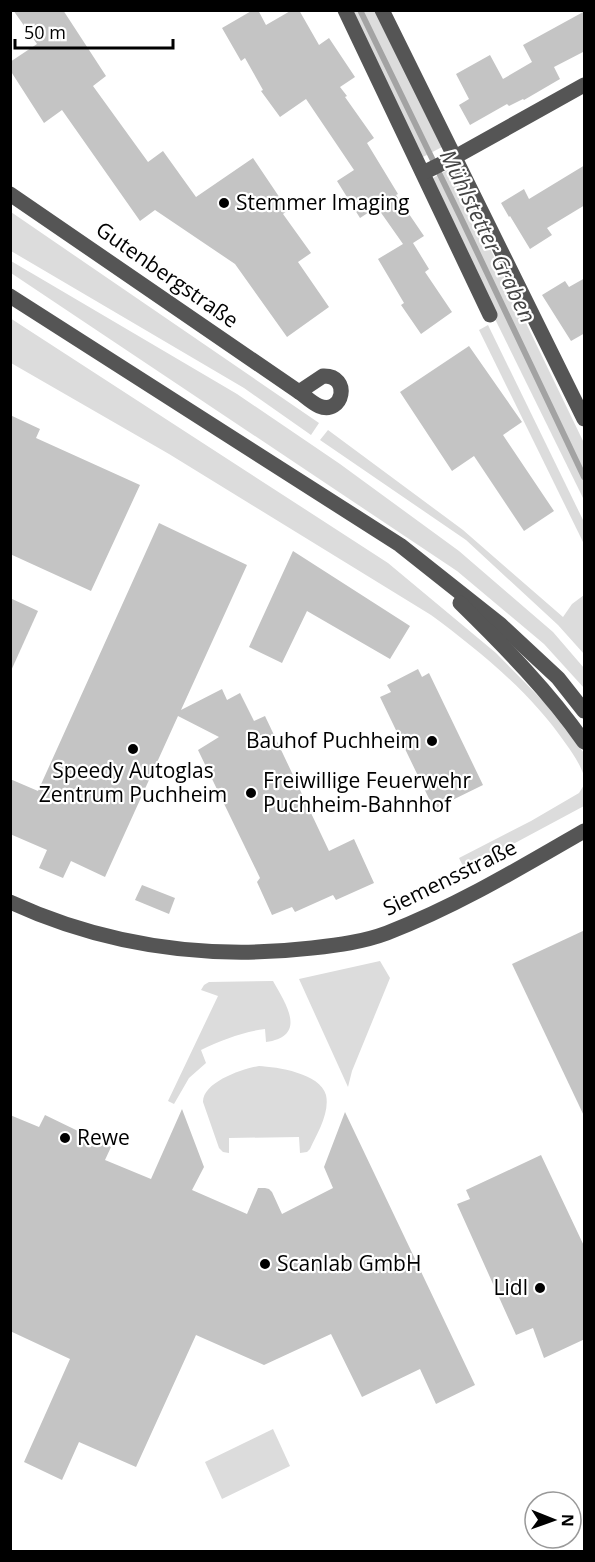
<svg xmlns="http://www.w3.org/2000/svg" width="595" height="1562" font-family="'Open Sans',sans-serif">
	<rect width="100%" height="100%" fill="#fff"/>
	<g fill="#dcdcdc">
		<path d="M350,11H375L442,147L421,158Z"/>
		<path d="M451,168L584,443V500L496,321L431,179Z"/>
		<path d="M11,212L319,423L311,435L244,388L11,251Z"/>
		<path d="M11,261L237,394L340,464L459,551L553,632L584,668V688L544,644L457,571L11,273Z"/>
		<path d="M10,318L388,563L496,653L544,702L584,753V776C580,764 573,754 566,744C530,692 481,652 431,615L169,454L11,363Z"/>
		<path d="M488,325L584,522V544L479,330Z"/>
		<path d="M328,430L463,530L563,617L572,604L584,595V654L558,625L466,540L320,440Z"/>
		<path d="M584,785V806L465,870L459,858L531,821L579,793Z"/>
		<path d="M380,961L390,978L352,1071L348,1087L299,979Z"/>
		<path d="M273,981C286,1004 308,1036 266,1042L265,1029C242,1032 222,1040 201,1050L206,1063L189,1078L174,1104L168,1101L218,996L201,990L204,985L209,982Z"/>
		<path d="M259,1066C277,1067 320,1073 326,1095C330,1113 317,1134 310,1149L307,1152L300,1153L299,1137L229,1138V1153L223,1152L219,1148L203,1102C203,1082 242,1069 259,1066Z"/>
		<path d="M273,1429L290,1466L222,1499L205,1462Z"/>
	</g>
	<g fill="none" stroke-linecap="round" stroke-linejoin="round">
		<path stroke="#a3a3a3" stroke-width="6" d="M360,10L460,216L584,477"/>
	</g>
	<g fill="#c4c4c4">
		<path d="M13,10H63L106,76L93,86L148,162L163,151L196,197L253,158L288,210L283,214L311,253L298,262L329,307L287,337L235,264L155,210L140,221L62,110L44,123L10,70V62L37,44Z"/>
		<path d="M253,10H258L266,25L292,10H299L319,45L329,38L355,77L340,87L347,96L345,97L374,138L367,143L398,194L396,195L424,236L413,243L429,269L425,272L452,312L421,334L401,305L404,303L378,259L403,244L377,207L360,218L337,181L354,170L306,99L280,117L261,91L263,90L245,58L241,61L222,28Z"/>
		<path d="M585,11V51L554,67L560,79L524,100L523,99L509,106L507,104L470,125L459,105L469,99L456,74L490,55L503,79L532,62L523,45Z"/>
		<path d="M585,165V205L547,228L552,235L530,249L510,216L509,217L501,203L524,189L529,199Z"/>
		<path d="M585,278V333L571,341L542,295L565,281L569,287Z"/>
		<path d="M469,346L522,422L503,435L554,511L524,531L474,456L452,471L400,392Z"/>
		<path d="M10,415L40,429L36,438L140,485L91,591L10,554Z"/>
		<path d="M159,523L247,565L181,710L222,689L227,700L240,693L254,721L265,716L329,851L354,839L374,883L336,900L333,895L295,912L292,907L272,915L257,882L260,878L198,750L219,737L178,716L105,877L71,861L63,878L39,868L47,850L10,834V779L38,791Z"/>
		<path d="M293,551L410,626L390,659L307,611L282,663L249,647Z"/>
		<path d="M10,598L38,611L10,673Z"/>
		<path d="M418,669L422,677L429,673L483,785L434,809L380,697L391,692L387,685Z"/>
		<path d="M142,885L175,898L169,914L135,900Z"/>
		<path d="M585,930V1118L512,964Z"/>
		<path d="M182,1109L204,1167L192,1190L247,1214L258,1188H265L269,1189L272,1192L282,1214L333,1188L324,1167L345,1112L475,1385L436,1404L420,1369L362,1397L331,1334L264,1365L196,1335L136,1467L79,1442L62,1480L24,1462L70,1359L10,1331V1115L39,1127L45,1115L111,1147L105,1160L151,1179Z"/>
		<path d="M541,1155L585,1248V1339L544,1358L533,1328L516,1335L457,1204L470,1199L466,1190Z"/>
	</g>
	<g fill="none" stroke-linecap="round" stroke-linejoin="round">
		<g stroke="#555" stroke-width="15">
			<path d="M345,10L490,315"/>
			<path d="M382,10L584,419"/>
			<path d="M423,173L455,157L584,85"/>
			<path d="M10,194L299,392"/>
			<path d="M10,296L400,545L501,625L558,678L584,711"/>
			<path d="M323,376C352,375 343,416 319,406C312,403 305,396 299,392Z"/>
			<path d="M460,603C505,647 549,692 584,742"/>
			<path d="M10,902C106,946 208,960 312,948C338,945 363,942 387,933C457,906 520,868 584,831"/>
		</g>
	</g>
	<g fill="#000" stroke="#fff" stroke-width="2">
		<circle cx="224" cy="203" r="6"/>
		<circle cx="432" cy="741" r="6"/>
		<circle cx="133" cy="749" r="6"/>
		<circle cx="251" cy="793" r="6"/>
		<circle cx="65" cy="1138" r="6"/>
		<circle cx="265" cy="1264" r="6"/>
		<circle cx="540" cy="1288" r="6"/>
	</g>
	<g text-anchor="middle" stroke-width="4.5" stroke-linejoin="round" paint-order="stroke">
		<g font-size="21" fill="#000" stroke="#fff" text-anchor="start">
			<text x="236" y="210">Stemmer Imaging</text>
			<text x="420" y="748" text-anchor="end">Bauhof Puchheim</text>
			<text x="133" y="778" text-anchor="middle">Speedy Autoglas<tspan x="133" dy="24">Zentrum Puchheim</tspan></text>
			<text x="263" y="788">Freiwillige Feuerwehr<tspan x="263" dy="24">Puchheim-Bahnhof</tspan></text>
			<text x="77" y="1145">Rewe</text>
			<text x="277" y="1271">Scanlab GmbH</text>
			<text x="528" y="1295" text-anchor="end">Lidl</text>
		</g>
		<g font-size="21" fill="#000" stroke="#fff">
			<text transform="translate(167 275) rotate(35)" y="7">Gutenbergstraße</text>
			<text transform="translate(450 878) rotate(-26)" y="7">Siemensstraße</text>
		</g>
		<g font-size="22" font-style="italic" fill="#444" stroke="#fff">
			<text transform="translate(488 236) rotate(64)" y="8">Mühlstetter Graben</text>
		</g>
	</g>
	<rect width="595" height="1562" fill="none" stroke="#000000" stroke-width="24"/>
	<g transform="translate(553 1520) rotate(91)"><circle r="28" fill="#ffffff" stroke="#999999" stroke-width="1.5"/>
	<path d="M0-4.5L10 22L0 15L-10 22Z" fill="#000000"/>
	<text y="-9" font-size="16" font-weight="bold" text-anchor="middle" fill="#000000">N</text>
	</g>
	<path d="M15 39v9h158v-9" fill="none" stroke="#000000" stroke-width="3"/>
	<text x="24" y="39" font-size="18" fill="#000000" stroke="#ffffff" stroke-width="4.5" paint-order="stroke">50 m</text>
</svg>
